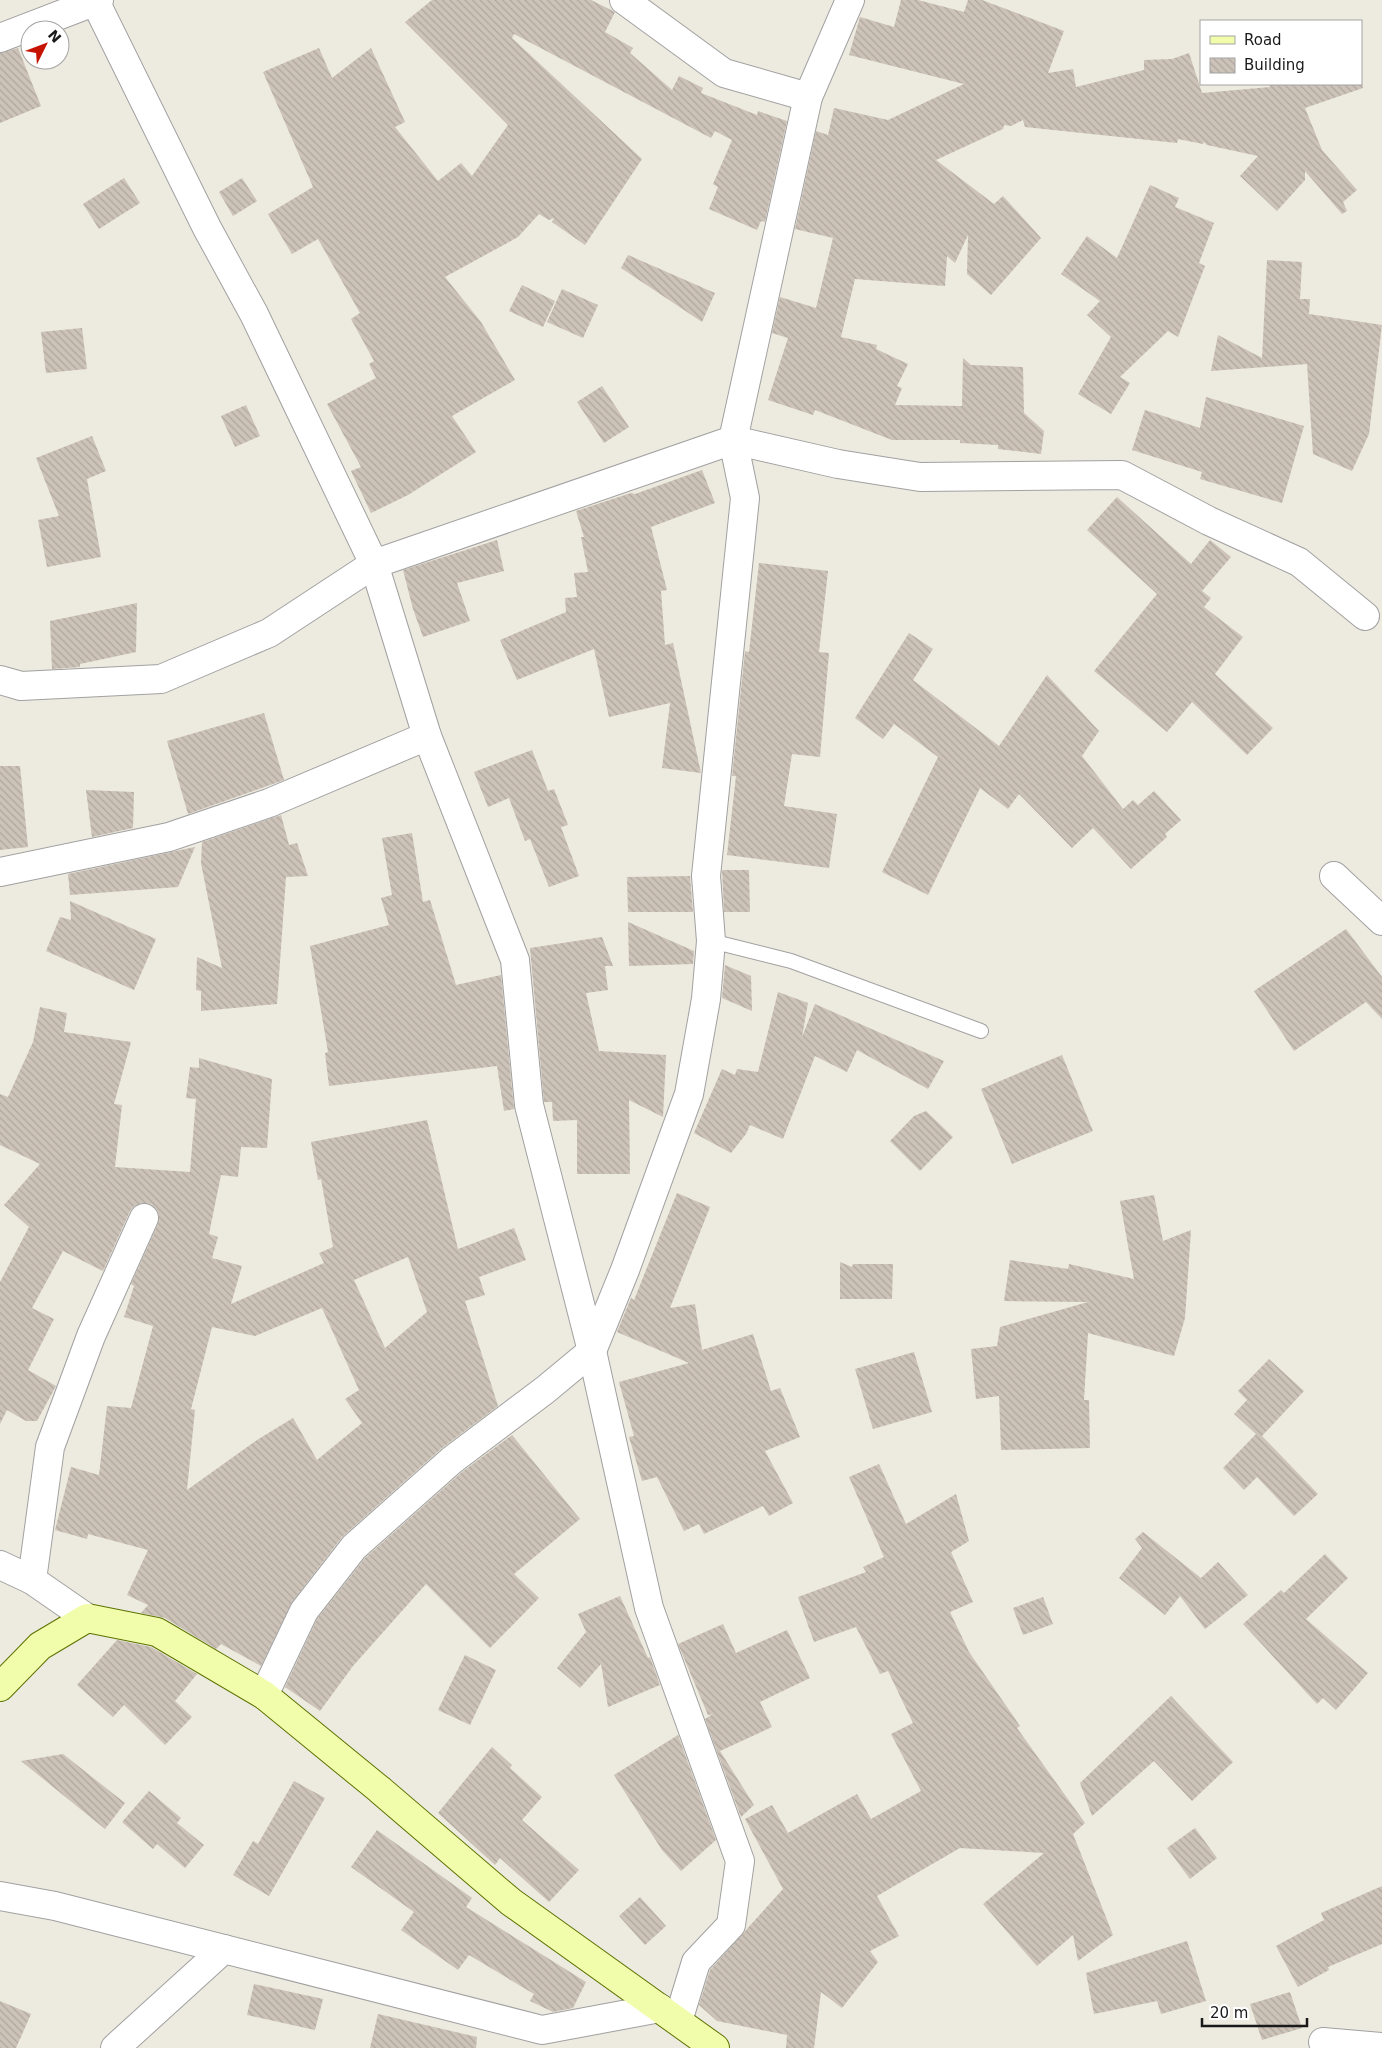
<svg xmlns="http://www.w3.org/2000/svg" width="1382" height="2048" font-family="'DejaVu Sans',sans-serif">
	<defs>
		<pattern id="building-back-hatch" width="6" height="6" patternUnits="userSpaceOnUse" patternTransform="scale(1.25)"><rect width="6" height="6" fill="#cdc3b8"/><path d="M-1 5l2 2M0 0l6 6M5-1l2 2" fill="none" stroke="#afa79e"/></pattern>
	</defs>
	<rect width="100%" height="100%" fill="#edeadf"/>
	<g fill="url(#building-back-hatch)" fill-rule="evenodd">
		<path d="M432,0H591L615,12L605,32L633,48L630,53L672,90L679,76L703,88L701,93L757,115L758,111L787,121L765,222L761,221L757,230L709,209L718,187L713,184L732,140L715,131L711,138L514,34L512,38L642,159L585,245L552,222L554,218L549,220L539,214L518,237L445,277L481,322L515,380L452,416L476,452L408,495L371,513L351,471L361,467L327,404L376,378L369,364L374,361L351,319L360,313L318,239L292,254L268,214L313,187L263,72L319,48L332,78L371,48L405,122L395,127L438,181L461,163L472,176L508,125L405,22Z"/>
		<path d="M901,0H918L964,12L968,0H982L1064,31L1048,73L1073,69L1076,87L1144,70V60L1172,59L1189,53L1202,93L1270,87L1269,84H1362L1363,88L1305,108L1322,150L1357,190L1343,202L1347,211L1342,214L1305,171V180L1277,211L1240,176L1258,156L1207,145L1204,142L1203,144L1178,139L1177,143L1025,127L1023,120L1011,126L1004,125L1003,129L936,160L994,204L1003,196L1041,238L991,295L967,274L968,235L955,263L947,256L945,286L855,279L841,337L877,345L876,349L908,364L897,386L902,388L895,405L962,406L963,358L971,365L1023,367L1024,413L1044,431L1041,454L998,449V445L960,443V440H892L815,410L813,415L768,400L788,338L772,333L780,297L816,308L833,238L795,229L816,131L828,135L834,108L888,120L964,84L849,55L860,17L894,27Z"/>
		<path d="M18,48L41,106L0,123V53Z"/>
		<path d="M124,178L140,203L99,229L83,204Z"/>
		<path d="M242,178L257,201L233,216L219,192Z"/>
		<path d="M1150,185L1179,198L1175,207L1214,223L1199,263L1205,266L1178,337L1168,331L1120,377L1130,383L1111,414L1078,394L1111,337L1087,315L1100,301L1061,274L1087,236L1117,258Z"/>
		<path d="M628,255L715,293L702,322L621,268Z"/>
		<path d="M1267,260L1302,262L1300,299H1310L1309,314L1382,325L1369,434L1352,471L1313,454L1307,364L1211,371L1218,335L1262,358Z"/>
		<path d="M522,285L555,301L543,327L509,311Z"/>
		<path d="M562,289L598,305L583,338L547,322Z"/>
		<path d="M82,328L87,369L46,373L41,332Z"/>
		<path d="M602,386L629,427L604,443L577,402Z"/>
		<path d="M1206,397L1304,426L1282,503L1200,479L1202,472L1132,450L1145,410L1200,428Z"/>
		<path d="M246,405L260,436L235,447L221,416Z"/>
		<path d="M92,436L106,471L87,479L101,557L47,567L38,520L59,516L36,458Z"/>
		<path d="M702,470L715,503L651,527L667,590L661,591L665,645L673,643L701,773L662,768L670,703L609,717L594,649L517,680L500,640L566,612L565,598L577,597L574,573L588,572L581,537H584L576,511L631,493L635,494Z"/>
		<path d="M1117,497L1191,564L1210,540L1231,557L1202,591L1211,598L1204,607L1243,637L1215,674L1273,728L1247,755L1192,702L1167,732L1094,671L1157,594L1087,530Z"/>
		<path d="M497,540L504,571L457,583L470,621L423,637L413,609L403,570Z"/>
		<path d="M759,563L828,571L819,652L829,653L820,757L792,754L784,806L837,814L829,868L727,855L736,776H732L745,651L749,652Z"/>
		<path d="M137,603L136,652L80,664V667L52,669L50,621Z"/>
		<path d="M909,633L933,649L913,680L999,746L1047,675L1099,731L1082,756L1123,809L1133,800L1138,805L1154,791L1181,820L1165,834L1167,837L1131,869L1093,828L1072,848L1019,794L1008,809L980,788L928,895L882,872L938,757L894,724L883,739L855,718Z"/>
		<path d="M264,713L284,780L188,814L167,741Z"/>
		<path d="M532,750L548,791L554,789L568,825L561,827L579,876L549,887L530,839L525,841L509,798L488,807L474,772Z"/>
		<path d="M0,766H20L28,847L0,850Z"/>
		<path d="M86,790L134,792L133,828L92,837Z"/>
		<path d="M281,815L289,845L297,843L308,876L286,877L277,1004L201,1011V991L196,990L197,957L222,968L201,863L202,842Z"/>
		<path d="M412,833L423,902L430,900L456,985L501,975L514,1109L504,1111L497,1066L329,1086L325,1053L328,1052L310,946L389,925L381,898L392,895L382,838Z"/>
		<path d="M195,847L178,887L70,895L68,874Z"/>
		<path d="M722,870H749L750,912H724Z"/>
		<path d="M690,876L693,912H628L627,877Z"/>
		<path d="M70,901L156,939L134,990L46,951L60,917L71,920Z"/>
		<path d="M628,922L694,951L693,964L629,966Z"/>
		<path d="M1346,929L1382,977V1019L1366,1002L1294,1051L1254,991Z"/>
		<path d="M602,937L613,966H605L608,990L586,993L599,1051L666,1055L663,1117L629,1100L630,1174H577V1120L553,1121L552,1102H544L530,948Z"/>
		<path d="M725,965L751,976L752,1011L722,998Z"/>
		<path d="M778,992L808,1003L802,1037L815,1004L944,1061L928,1089L857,1050L847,1072L815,1056L783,1139L750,1125L746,1134L731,1153L694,1133L722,1069L735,1075L737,1069L758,1072Z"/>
		<path d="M40,1007L67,1013L64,1032L131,1042L114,1104L122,1105L115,1167L190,1172L196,1099L186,1098L190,1067L199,1068V1058L272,1079L267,1148L241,1147L238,1177L221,1175L209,1234L218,1237L212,1258L242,1266L231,1304L324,1263L319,1253L333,1247L321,1179L318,1180L311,1142L427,1120L458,1249L514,1228L526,1260L479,1277L485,1295L465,1301L498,1406L442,1448L342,1537L292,1602L261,1666L221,1644L216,1649L165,1618L141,1613L148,1605L127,1595L148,1550L88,1534L87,1539L55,1530L71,1467L99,1475L107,1406L131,1408L153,1326L124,1317L134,1286L131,1284L158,1224L159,1216L156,1208L151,1204L142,1203L134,1206L130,1211L103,1271L63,1251L32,1308L54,1319L28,1370L56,1386L37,1421H26L7,1410L0,1424V1282L29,1227L4,1205L40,1164L0,1145V1094L8,1097L33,1042ZM408,1257L427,1312L385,1348L354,1280ZM322,1308L359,1390L345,1399L362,1423L317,1460L293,1418L257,1440L187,1490L195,1410L191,1409L212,1327L255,1336Z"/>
		<path d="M1062,1055L1093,1131L1012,1164L981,1089Z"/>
		<path d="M926,1111L953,1137L920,1171L890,1141L914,1116Z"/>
		<path d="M677,1193L710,1207L670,1308L695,1304L702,1350L753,1334L771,1391L780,1388L800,1437L765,1451L793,1503L769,1516L763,1506L704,1534L699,1524L684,1531L657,1477L642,1481L629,1437L634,1436L619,1382L689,1363L617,1332L631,1298L634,1300Z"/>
		<path d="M1154,1195L1163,1241L1191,1230L1185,1318L1174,1356L1088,1333L1084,1400H1089L1090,1448L1001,1450L999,1396L976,1399L971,1349L997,1346L1000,1327L1088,1302L1004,1301L1010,1260L1068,1269L1069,1264L1134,1279L1120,1201Z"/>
		<path d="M840,1262L852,1267L853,1264H893L892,1299H840Z"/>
		<path d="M914,1352L932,1412L873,1429L855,1369Z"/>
		<path d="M1269,1359L1304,1391L1262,1436L1318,1494L1294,1516L1257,1477L1244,1490L1223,1468L1256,1434L1234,1414L1247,1400L1238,1391Z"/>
		<path d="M512,1435L580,1519L514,1574L539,1598L490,1648L426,1584L353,1666L320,1711L285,1687L317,1619L365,1558L462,1472Z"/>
		<path d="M879,1464L906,1524L956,1494L969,1541L951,1552L973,1602L950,1612L969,1652L1020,1726L1017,1728L1085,1823L1073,1834L1113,1935L1078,1961L1073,1935L1037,1966L983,1904L1044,1853L960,1848L877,1896L899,1936L870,1951L878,1962L842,2008L821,1992L814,2048H786L787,2035L717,2021L699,2005L710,1970L783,1889L745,1819L772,1805L788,1833L857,1794L871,1819L921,1791L891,1734L913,1723L888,1671L880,1674L856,1627L814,1642L798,1597L866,1572L863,1567L884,1557L849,1477Z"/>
		<path d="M1143,1532L1201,1578L1218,1562L1248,1595L1205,1629L1180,1596L1165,1615L1119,1578L1142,1548L1135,1539Z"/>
		<path d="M1325,1554L1348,1578L1306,1619L1368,1673L1336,1710L1323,1698L1317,1704L1243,1624L1281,1590L1284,1593Z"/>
		<path d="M620,1596L648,1658L650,1657L660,1685L608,1707L601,1664L580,1688L557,1668L586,1632L578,1614Z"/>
		<path d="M1043,1597L1053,1624L1023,1635L1013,1608Z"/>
		<path d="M723,1624L736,1653L787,1630L810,1678L760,1702L772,1727L720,1751L754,1805L741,1817L705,1719L713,1714L708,1715L678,1644Z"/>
		<path d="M117,1640L151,1647L197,1674L175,1701L192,1717L165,1745L124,1705L113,1717L77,1685Z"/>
		<path d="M465,1655L496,1670L470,1725L438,1710Z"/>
		<path d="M1171,1696L1233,1762L1192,1801L1154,1761L1092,1816L1080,1783Z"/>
		<path d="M678,1735L716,1840L681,1871L662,1850L614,1775Z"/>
		<path d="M492,1747L512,1765L510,1768L542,1797L522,1820L579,1870L549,1902L500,1858L495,1865L438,1813Z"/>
		<path d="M63,1754L125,1803L105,1829L21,1761Z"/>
		<path d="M294,1781L325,1798L269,1896L233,1875L253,1841L258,1844Z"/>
		<path d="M149,1791L181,1818L177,1823L204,1845L185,1868L157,1844L153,1849L122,1822Z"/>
		<path d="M1195,1828L1217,1858L1190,1879L1167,1848Z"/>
		<path d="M377,1830L472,1898L466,1907L586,1982L573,2008L553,2012L530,2001L534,1994L469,1955L458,1970L401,1930L414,1912L351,1867Z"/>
		<path d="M1382,1886V1944L1328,1967L1329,1970L1298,1987L1276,1946L1324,1920L1321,1913Z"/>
		<path d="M640,1897L666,1926L645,1945L619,1916Z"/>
		<path d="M1187,1941L1206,2001L1161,2014L1157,2001L1094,2014L1086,1973Z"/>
		<path d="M254,1984L323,1999L315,2030L247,2015Z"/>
		<path d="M1290,1992L1302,2028L1262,2040L1250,2004Z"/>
		<path d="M0,2001L31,2014L16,2048H0Z"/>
		<path d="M378,2014L477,2037L476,2048H370Z"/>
	</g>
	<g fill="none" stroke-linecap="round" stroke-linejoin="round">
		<defs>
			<path id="lane" d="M711,941L791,961L981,1031"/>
			<g id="street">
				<path d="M624,0L724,73L808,97"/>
				<path d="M95,1L207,228L254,314L374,564L427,736L515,960L529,1105L592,1351L649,1608L740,1861L731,1925L696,1962L678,2021"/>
				<path d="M0,38L99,0"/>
				<path d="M0,680L21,686L161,679L269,633L374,564L733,440L838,464L920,477L1122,475L1209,521L1299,562L1365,616"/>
				<path d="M0,872L169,837L269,803L427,736"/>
				<path d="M1334,876L1382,921"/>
				<path d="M0,1565L32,1580L87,1618"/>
				<path d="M32,1580L50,1447L91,1336L144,1218"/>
				<path d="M264,1695L304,1611L354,1547L452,1460L545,1390L592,1351L625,1270L689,1094L706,999L711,941L706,876L745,498L733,440L808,97L850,0"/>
				<path d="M0,1896L55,1906L542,2030L660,2008"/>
				<path d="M1323,2042L1382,2047"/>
				<path d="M115,2048L224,1949"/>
			</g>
			<path id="secondary" d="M0,1687L40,1646L87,1618L157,1632L264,1695L379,1789L511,1902L715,2048"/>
		</defs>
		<use href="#lane" stroke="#a1a1a1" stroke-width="16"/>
		<use href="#street" stroke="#a1a1a1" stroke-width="30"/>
		<use href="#secondary" stroke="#5c7300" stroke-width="30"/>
		<use href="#lane" stroke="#fff" stroke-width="14"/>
		<use href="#street" stroke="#fff" stroke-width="28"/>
		<use href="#secondary" stroke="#f2fdac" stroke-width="28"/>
	</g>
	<rect x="1200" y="20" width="162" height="65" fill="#ffffff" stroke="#a3a3a3"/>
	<rect x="1210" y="36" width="25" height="8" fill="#f2fdac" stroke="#a3a3a3"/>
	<text x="1244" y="45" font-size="15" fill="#1a1a1a">Road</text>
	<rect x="1210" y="58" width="25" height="15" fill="url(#building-back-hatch)" stroke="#a3a3a3"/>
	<text x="1244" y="70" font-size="15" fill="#1a1a1a">Building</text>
	<g transform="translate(45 45) rotate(48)"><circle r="24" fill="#ffffff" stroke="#a3a3a3"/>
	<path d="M0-4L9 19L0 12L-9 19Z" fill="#c51300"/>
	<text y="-8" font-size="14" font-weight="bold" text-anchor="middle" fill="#1a1a1a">N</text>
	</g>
	<path d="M1202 2018v8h105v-8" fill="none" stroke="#1a1a1a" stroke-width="2.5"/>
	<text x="1210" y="2018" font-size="15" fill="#1a1a1a" stroke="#ffffff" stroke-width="4" paint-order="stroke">20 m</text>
</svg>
